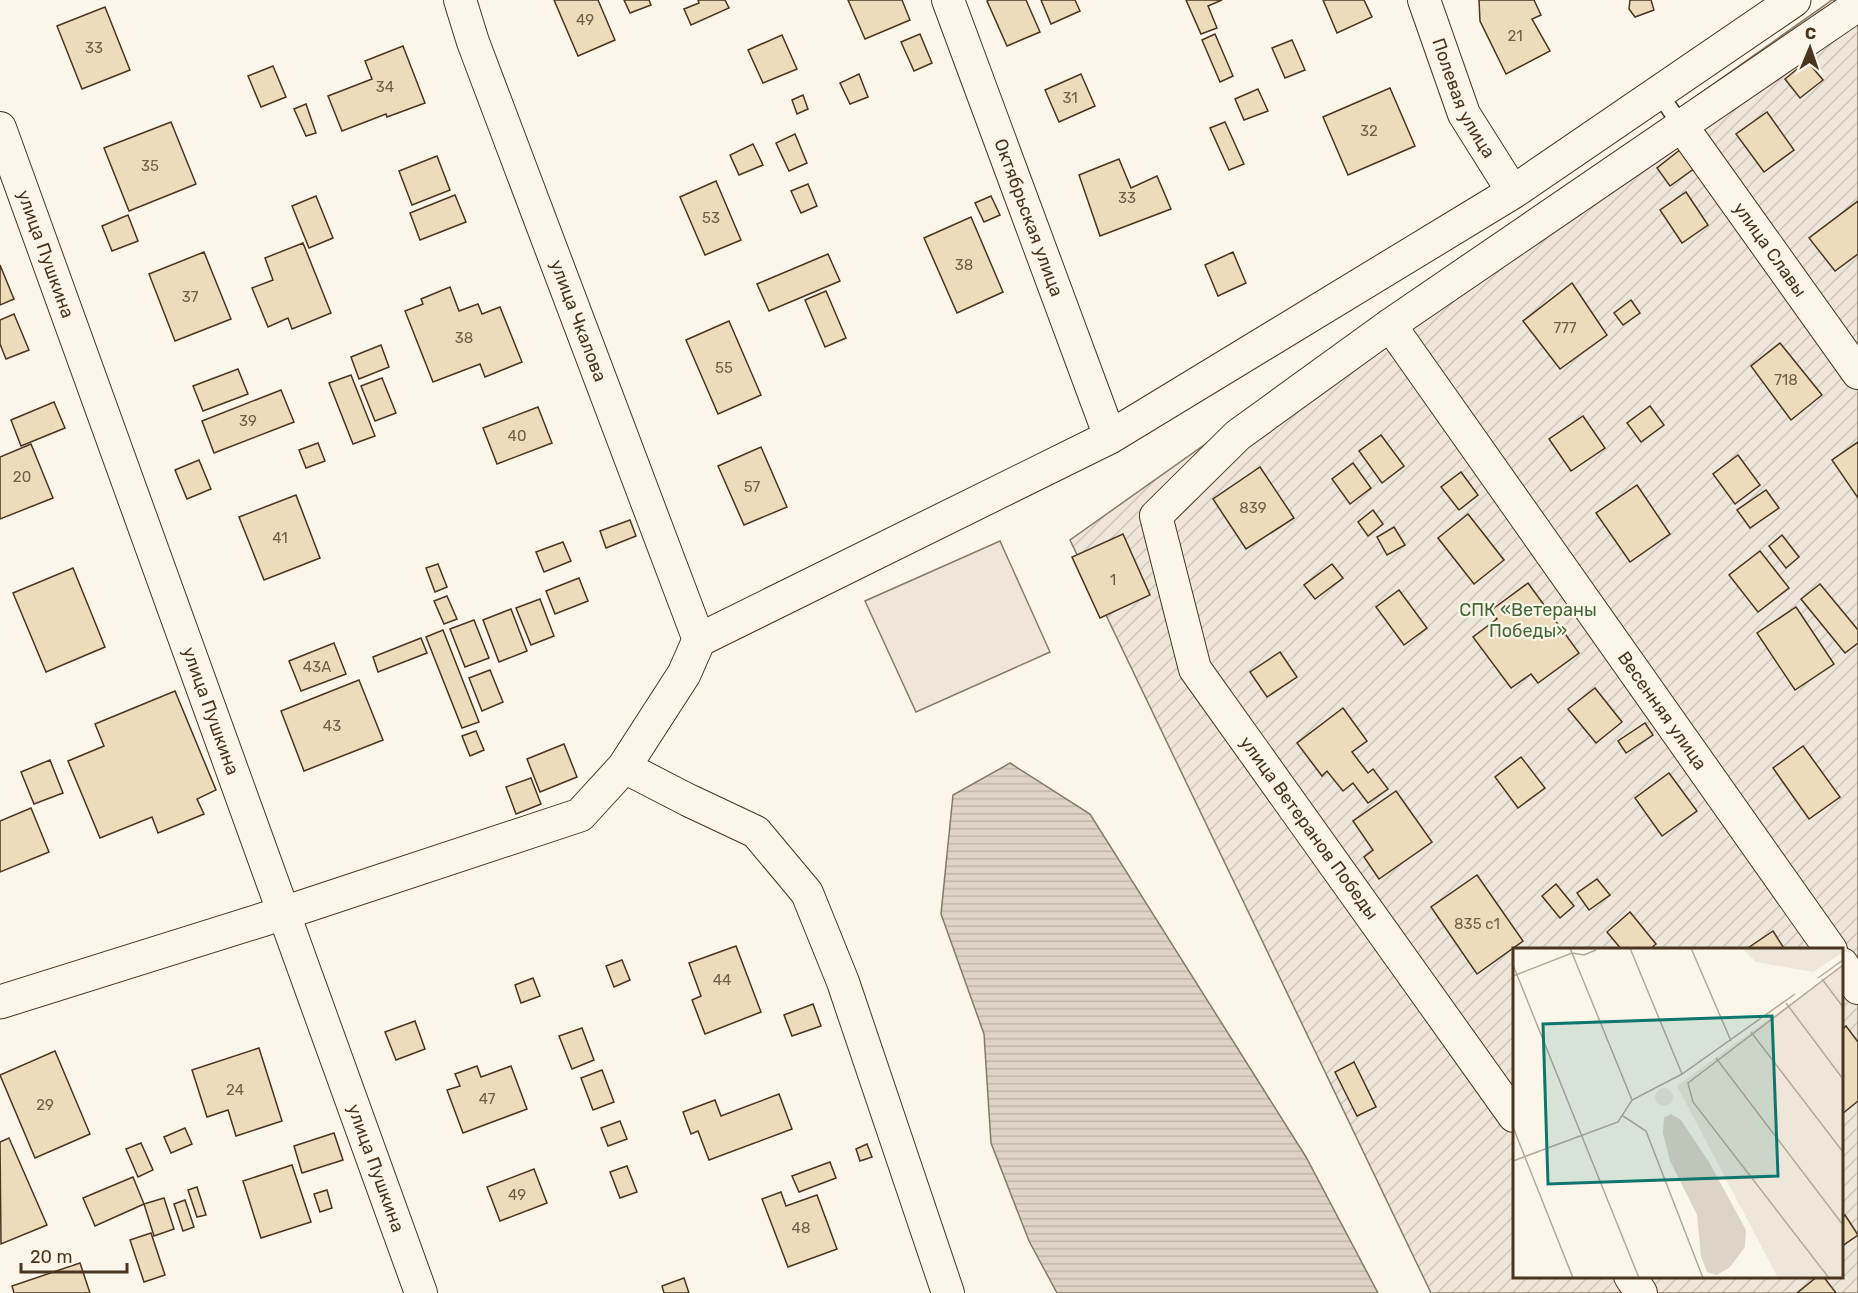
<svg xmlns="http://www.w3.org/2000/svg" width="1858" height="1293" font-family="Rubik,sans-serif">
	<defs>
		<pattern id="garden-furrows" width="10" height="10" patternUnits="userSpaceOnUse" patternTransform="scale(1.5)"><rect width="10" height="10" fill="#ede6d9"/><path d="M-1 1l2-2M0 10L10 0M9 11l2-2" fill="none" stroke="#cdc6ba"/></pattern>
		<pattern id="water-rules" width="6" height="5" patternUnits="userSpaceOnUse" patternTransform="scale(1.5)"><rect width="6" height="5" fill="#dcd4c6"/><path d="M0 2.5h6" fill="none" stroke="#beb7aa"/></pattern>
	</defs>
	<rect width="100%" height="100%" fill="#fbf6e9"/>
	<path fill="#ede6d9" stroke="#887966" stroke-width="1.5" d="M1000,541L1050,652L916,712L865,601Z"/>
	<path fill="url(#garden-furrows)" stroke="#887966" stroke-width="1.5" fill-rule="evenodd" d="M1832,0H1858V1293H1431L1070,540ZM1514,950H1842V1276H1514Z"/>
	<path fill="url(#water-rules)" stroke="#887966" stroke-width="1.5" d="M1010,763L1090,814L1306,1157L1378,1293H1057L1029,1241L991,1143L984,1034L941,914L953,795Z"/>
	<g fill="#ecdcbc" stroke="#4a3520" stroke-width="1.5">
		<path d="M554,0H598L615,40L578,56Z"/>
		<path d="M624,0H649L651,5L630,13Z"/>
		<path d="M698,0H725L729,8L691,25L684,9L699,3Z"/>
		<path d="M848,0H902L910,20L865,39Z"/>
		<path d="M989,0H1026L1040,32L1007,46L987,1Z"/>
		<path d="M1041,0H1075L1080,11L1051,24Z"/>
		<path d="M1186,0H1222L1208,6L1217,28L1201,34Z"/>
		<path d="M1323,0H1364L1372,17L1337,33Z"/>
		<path d="M1479,0H1534L1541,15L1532,19L1550,51L1506,74L1480,21Z"/>
		<path d="M1630,0H1651L1654,10L1635,17L1629,9Z"/>
		<path d="M105,7L130,70L82,89L57,26Z"/>
		<path d="M920,34L932,63L914,71L901,42Z"/>
		<path d="M1215,34L1233,76L1220,82L1202,40Z"/>
		<path d="M782,35L797,69L763,83L748,50Z"/>
		<path d="M1292,40L1305,70L1285,78L1272,48Z"/>
		<path d="M403,46L425,103L387,117L386,114L342,131L328,96L372,79L365,61Z"/>
		<path d="M1807,61L1823,80L1800,98L1785,79Z"/>
		<path d="M273,66L286,97L261,107L248,76Z"/>
		<path d="M859,74L868,97L850,104L840,83Z"/>
		<path d="M1081,74L1095,106L1059,122L1045,90Z"/>
		<path d="M1390,88L1415,146L1348,175L1323,117Z"/>
		<path d="M1258,89L1268,111L1244,120L1235,99Z"/>
		<path d="M803,95L808,109L797,114L792,100Z"/>
		<path d="M306,104L316,133L306,136L294,109Z"/>
		<path d="M1767,112L1794,150L1764,172L1736,134Z"/>
		<path d="M171,122L196,184L129,211L104,148Z"/>
		<path d="M1225,122L1244,164L1229,170L1210,128Z"/>
		<path d="M795,134L807,163L789,171L776,143Z"/>
		<path d="M753,144L763,165L739,175L730,155Z"/>
		<path d="M1681,149L1695,168L1670,186L1657,168Z"/>
		<path d="M437,156L450,190L412,205L399,171Z"/>
		<path d="M1119,159L1131,188L1157,176L1171,209L1100,236L1079,175Z"/>
		<path d="M716,181L741,240L705,255L680,197Z"/>
		<path d="M808,184L817,206L801,213L791,191Z"/>
		<path d="M1686,192L1708,225L1682,243L1660,210Z"/>
		<path d="M455,195L466,222L420,240L410,213Z"/>
		<path d="M316,196L333,238L309,248L292,206Z"/>
		<path d="M991,196L1000,215L984,222L975,203Z"/>
		<path d="M1858,201V254L1835,271L1809,238Z"/>
		<path d="M128,215L138,241L112,251L102,226Z"/>
		<path d="M971,217L1003,292L957,313L924,238Z"/>
		<path d="M303,243L331,313L292,329L288,318L268,327L252,288L273,280L265,258Z"/>
		<path d="M204,252L231,319L175,341L149,274Z"/>
		<path d="M1233,252L1246,283L1218,296L1205,265Z"/>
		<path d="M828,254L840,281L769,311L757,284Z"/>
		<path d="M0,265L14,299L0,305Z"/>
		<path d="M1572,283L1607,335L1560,369L1523,321Z"/>
		<path d="M450,287L459,311L478,304L482,314L500,307L522,362L485,377L480,364L433,382L405,311L423,304L421,299Z"/>
		<path d="M826,291L846,338L825,347L805,300Z"/>
		<path d="M1631,300L1640,313L1623,325L1614,313Z"/>
		<path d="M14,314L29,350L6,359L0,344V320Z"/>
		<path d="M729,321L761,395L718,414L686,340Z"/>
		<path d="M1780,343L1822,395L1791,420L1751,366Z"/>
		<path d="M381,345L389,367L359,379L351,357Z"/>
		<path d="M238,369L248,394L203,411L193,386Z"/>
		<path d="M351,375L375,436L353,444L329,383Z"/>
		<path d="M382,378L396,413L375,421L361,386Z"/>
		<path d="M281,390L294,422L214,453L202,421Z"/>
		<path d="M54,402L65,428L21,446L11,420Z"/>
		<path d="M1650,406L1664,425L1641,442L1627,423Z"/>
		<path d="M538,407L552,443L497,464L483,428Z"/>
		<path d="M1583,416L1605,448L1571,471L1549,439Z"/>
		<path d="M1381,435L1404,466L1382,483L1359,451Z"/>
		<path d="M1858,442V498L1832,460Z"/>
		<path d="M318,443L325,461L306,468L299,450Z"/>
		<path d="M31,444L53,498L0,519V457Z"/>
		<path d="M761,447L787,507L744,525L718,466Z"/>
		<path d="M1738,455L1760,485L1735,504L1713,474Z"/>
		<path d="M199,460L211,489L187,499L175,470Z"/>
		<path d="M1353,463L1371,488L1350,504L1332,479Z"/>
		<path d="M1260,467L1294,518L1246,549L1213,499Z"/>
		<path d="M1461,472L1478,495L1459,510L1441,487Z"/>
		<path d="M1637,485L1670,534L1630,562L1596,513Z"/>
		<path d="M1766,490L1779,508L1750,528L1737,510Z"/>
		<path d="M296,495L320,558L264,580L239,517Z"/>
		<path d="M1373,510L1383,524L1368,536L1358,522Z"/>
		<path d="M1468,514L1504,560L1474,584L1438,538Z"/>
		<path d="M630,520L636,536L606,548L600,531Z"/>
		<path d="M1394,527L1405,545L1387,555L1377,537Z"/>
		<path d="M1123,534L1150,595L1100,618L1072,557Z"/>
		<path d="M1782,535L1799,557L1786,568L1769,546Z"/>
		<path d="M563,542L571,561L544,572L536,552Z"/>
		<path d="M1760,551L1789,588L1758,612L1729,575Z"/>
		<path d="M438,564L447,587L435,592L426,568Z"/>
		<path d="M1332,564L1343,578L1315,599L1304,585Z"/>
		<path d="M73,568L105,647L46,672L13,593Z"/>
		<path d="M579,578L588,601L555,614L546,591Z"/>
		<path d="M1528,583L1579,653L1538,683L1531,674L1511,688L1473,637L1497,619L1490,611Z"/>
		<path d="M1820,584L1858,630V643L1845,653L1801,599Z"/>
		<path d="M1399,590L1427,628L1404,645L1376,607Z"/>
		<path d="M447,596L457,619L444,624L434,601Z"/>
		<path d="M540,599L554,636L531,645L516,608Z"/>
		<path d="M1796,607L1834,664L1795,690L1757,633Z"/>
		<path d="M511,609L527,651L499,662L483,620Z"/>
		<path d="M474,620L489,658L465,667L450,629Z"/>
		<path d="M443,630L479,722L462,728L426,637Z"/>
		<path d="M421,638L427,653L378,672L373,657Z"/>
		<path d="M334,643L346,674L301,691L289,661Z"/>
		<path d="M1280,652L1297,677L1267,697L1250,672Z"/>
		<path d="M490,670L503,702L482,711L469,678Z"/>
		<path d="M359,680L383,740L304,771L281,711Z"/>
		<path d="M1595,688L1622,722L1596,743L1568,709Z"/>
		<path d="M175,691L216,790L197,799L204,814L158,833L152,817L100,838L68,761L104,746L95,724Z"/>
		<path d="M1343,708L1367,741L1352,752L1368,773L1373,769L1388,789L1368,803L1353,783L1343,791L1327,771L1322,776L1297,743Z"/>
		<path d="M1645,723L1653,735L1626,753L1618,741Z"/>
		<path d="M476,731L484,750L470,756L462,736Z"/>
		<path d="M564,744L577,777L540,792L527,759Z"/>
		<path d="M1803,746L1840,797L1809,819L1773,768Z"/>
		<path d="M1521,757L1545,788L1518,808L1495,777Z"/>
		<path d="M50,760L63,793L34,804L21,772Z"/>
		<path d="M1669,773L1697,811L1662,836L1635,798Z"/>
		<path d="M531,778L541,804L516,814L506,787Z"/>
		<path d="M1396,791L1432,842L1379,879L1364,857L1373,850L1353,821Z"/>
		<path d="M31,808L49,852L0,872V821Z"/>
		<path d="M1477,875L1523,941L1477,974L1431,907Z"/>
		<path d="M1597,879L1610,895L1589,910L1577,893Z"/>
		<path d="M1556,884L1574,906L1560,918L1542,896Z"/>
		<path d="M1630,912L1656,944L1649,950H1622L1607,932Z"/>
		<path d="M1773,931L1785,950H1745Z"/>
		<path d="M736,946L761,1012L705,1034L692,1000L701,996L689,963Z"/>
		<path d="M622,960L630,980L614,987L606,966Z"/>
		<path d="M533,978L540,996L521,1003L515,985Z"/>
		<path d="M813,1004L821,1026L792,1036L784,1015Z"/>
		<path d="M415,1021L425,1049L396,1060L385,1032Z"/>
		<path d="M1846,1026L1858,1042V1101L1842,1114V1030Z"/>
		<path d="M582,1028L594,1060L572,1069L559,1036Z"/>
		<path d="M259,1048L282,1121L236,1136L228,1110L207,1117L192,1070Z"/>
		<path d="M55,1051L90,1134L35,1158L0,1075Z"/>
		<path d="M1354,1062L1376,1107L1357,1116L1335,1072Z"/>
		<path d="M477,1066L481,1077L511,1066L527,1109L463,1133L447,1090L460,1086L455,1074Z"/>
		<path d="M602,1070L614,1102L593,1110L581,1078Z"/>
		<path d="M779,1094L792,1129L709,1160L698,1131L691,1134L683,1112L715,1100L721,1116Z"/>
		<path d="M620,1121L627,1139L608,1146L601,1128Z"/>
		<path d="M185,1128L192,1144L171,1153L164,1137Z"/>
		<path d="M334,1133L343,1160L302,1173L294,1146Z"/>
		<path d="M9,1138L47,1225L1,1244L0,1142Z"/>
		<path d="M141,1143L153,1170L138,1177L126,1149Z"/>
		<path d="M867,1144L872,1157L860,1161L856,1149Z"/>
		<path d="M830,1162L836,1178L799,1192L792,1176Z"/>
		<path d="M292,1165L311,1222L261,1238L243,1181Z"/>
		<path d="M627,1166L637,1192L620,1198L610,1172Z"/>
		<path d="M534,1169L547,1203L500,1221L487,1187Z"/>
		<path d="M133,1177L144,1204L95,1226L83,1198Z"/>
		<path d="M197,1187L206,1215L197,1217L188,1190Z"/>
		<path d="M327,1190L332,1208L320,1212L314,1194Z"/>
		<path d="M781,1192L786,1206L817,1195L837,1249L788,1267L762,1199Z"/>
		<path d="M164,1198L174,1229L154,1236L144,1204Z"/>
		<path d="M185,1200L194,1227L183,1231L174,1204Z"/>
		<path d="M1845,1215L1858,1235L1842,1246V1218Z"/>
		<path d="M151,1233L165,1275L144,1282L130,1240Z"/>
		<path d="M80,1263L90,1293H14L12,1286Z"/>
		<path d="M1818,1276H1823L1836,1293H1797Z"/>
		<path d="M684,1278L689,1293H664L662,1286Z"/>
	</g>
	<g fill="none" stroke-linecap="round" stroke-linejoin="round">
		<defs>
			<path id="service" d="M1658,92L1681,125"/>
			<g id="minor">
				<path id="s1" d="M460,0L473,42L699,640"/>
				<path id="s2" d="M948,0L1110,437"/>
				<path id="s3" d="M1424,0L1464,114L1513,192"/>
				<path id="s4" d="M1681,125L1858,373"/>
				<path id="s5" d="M0,128L421,1293"/>
				<path id="s6" d="M1390,325L1831,950"/>
				<path d="M624,767L688,800L756,832L807,893L843,982L948,1293"/>
				<path d="M1842,964L1858,988"/>
				<path d="M1514,1116L1195,669L1156,516L1238,435L1390,325L1858,5"/>
				<path d="M1630,1276L1641,1293"/>
			</g>
			<path id="tertiary" d="M0,1002L284,913L580,815L624,767L684,674L699,640L1110,437L1513,192L1794,0"/>
		</defs>
		<use href="#service" stroke="#4a3520" stroke-width="19"/>
		<use href="#minor" stroke="#4a3520" stroke-width="34"/>
		<use href="#tertiary" stroke="#4a3520" stroke-width="35"/>
		<use href="#service" stroke="#fbf6e9" stroke-width="16"/>
		<use href="#minor" stroke="#fbf6e9" stroke-width="32"/>
		<use href="#tertiary" stroke="#fbf6e9" stroke-width="33"/>
	</g>
	<g text-anchor="middle" stroke-width="4.5" stroke-linejoin="round" paint-order="stroke">
		<g font-size="15" fill="#725f47">
			<text x="585" y="25">49</text>
			<text x="1515" y="41">21</text>
			<text x="94" y="53">33</text>
			<text x="385" y="92">34</text>
			<text x="1070" y="103">31</text>
			<text x="1369" y="136">32</text>
			<text x="150" y="171">35</text>
			<text x="1127" y="203">33</text>
			<text x="711" y="223">53</text>
			<text x="964" y="270">38</text>
			<text x="190" y="302">37</text>
			<text x="1565" y="333">777</text>
			<text x="464" y="343">38</text>
			<text x="724" y="373">55</text>
			<text x="1786" y="385">718</text>
			<text x="248" y="426">39</text>
			<text x="517" y="441">40</text>
			<text x="22" y="482">20</text>
			<text x="752" y="492">57</text>
			<text x="1253" y="513">839</text>
			<text x="280" y="543">41</text>
			<text x="1113" y="585">1</text>
			<text x="317" y="672">43А</text>
			<text x="332" y="731">43</text>
			<text x="1477" y="929">835 с1</text>
			<text x="722" y="985">44</text>
			<text x="235" y="1095">24</text>
			<text x="487" y="1104">47</text>
			<text x="45" y="1110">29</text>
			<text x="517" y="1200">49</text>
			<text x="801" y="1233">48</text>
		</g>
		<g font-size="18" fill="#4a3520" stroke="#fbf6e9">
			<text dy="6" stroke="none"><textPath href="#s3" startOffset="106">Полевая улица</textPath></text>
			<text dy="6" stroke="none"><textPath href="#s2" startOffset="232">Октябрьская улица</textPath></text>
			<text dy="6" stroke="none"><textPath href="#s4" startOffset="153">улица Славы</textPath></text>
			<text dy="6" stroke="none"><textPath href="#s5" startOffset="134">улица Пушкина</textPath></text>
			<text dy="6" stroke="none"><textPath href="#s1" startOffset="342">улица Чкалова</textPath></text>
			<text dy="6" stroke="none"><textPath href="#s5" startOffset="620">улица Пушкина</textPath></text>
			<text dy="6" stroke="none"><textPath href="#s6" startOffset="472">Весенняя улица</textPath></text>
			<text transform="translate(1309 828) rotate(54)" y="6">улица Ветеранов Победы</text>
			<text dy="6" stroke="none"><textPath href="#s5" startOffset="1106">улица Пушкина</textPath></text>
		</g>
		<g font-size="18" fill="#436837" stroke="#fbf6e9">
			<text x="1528" y="616">СПК «Ветераны<tspan x="1528" dy="21">Победы»</tspan></text>
		</g>
	</g>
	<g transform="translate(1513 948)">
		<rect width="330" height="330" fill="#fbf6e9"/>
		<path d="M229,0H330V4L300,24L243,14Z" fill="#ede6d9"/>
		<path d="M142 149a9 9 0 1 1 18 0a9 9 0 1 1-18 0Z" fill="#ede6d9"/>
		<path d="M330,17V330H265L164,138Z" fill="#ede6d9"/>
		<path d="M158,166L168,172L196,214L233,282L232,299L217,319L204,327L194,324L188,308L184,267L157,213L150,185L151,170Z" fill="#dcd4c6"/>
		<path fill="none" stroke="#b4a999" stroke-width="1.5" d="M57,0L119,152M117,0L169,126M178,0L218,93M0,17L126,330M0,28L59,5L71,7L83,2M305,30L330,12M309,31L330,59M273,55L330,131M238,84L330,204M203,110L330,277M110,168L133,183L190,330M0,179L60,330M0,213L105,174L119,152L169,126L282,46M316,330L180,154L175,135L330,17"/>
		<path fill="#0f766e" fill-opacity="0.15" stroke="#0f766e" stroke-width="3" d="M259,68L265,228L35,236L30,76Z"/>
		<rect width="330" height="330" fill="none" stroke="#4a3520" stroke-width="3"/>
	</g>
	<g transform="translate(1810 48) rotate(2)" stroke="#fbf6e9" stroke-width="4.5" paint-order="stroke">
	<path d="M0-4.5L10 22L0 15L-10 22Z" fill="#4a3520"/>
	<text y="-9" font-size="16" font-weight="bold" text-anchor="middle" fill="#4a3520">С</text>
	</g>
	<path d="M21 1263v9h106v-9" fill="none" stroke="#4a3520" stroke-width="3"/>
	<text x="30" y="1263" font-size="18" fill="#4a3520" stroke="#fbf6e9" stroke-width="4.5" paint-order="stroke">20 m</text>
</svg>
